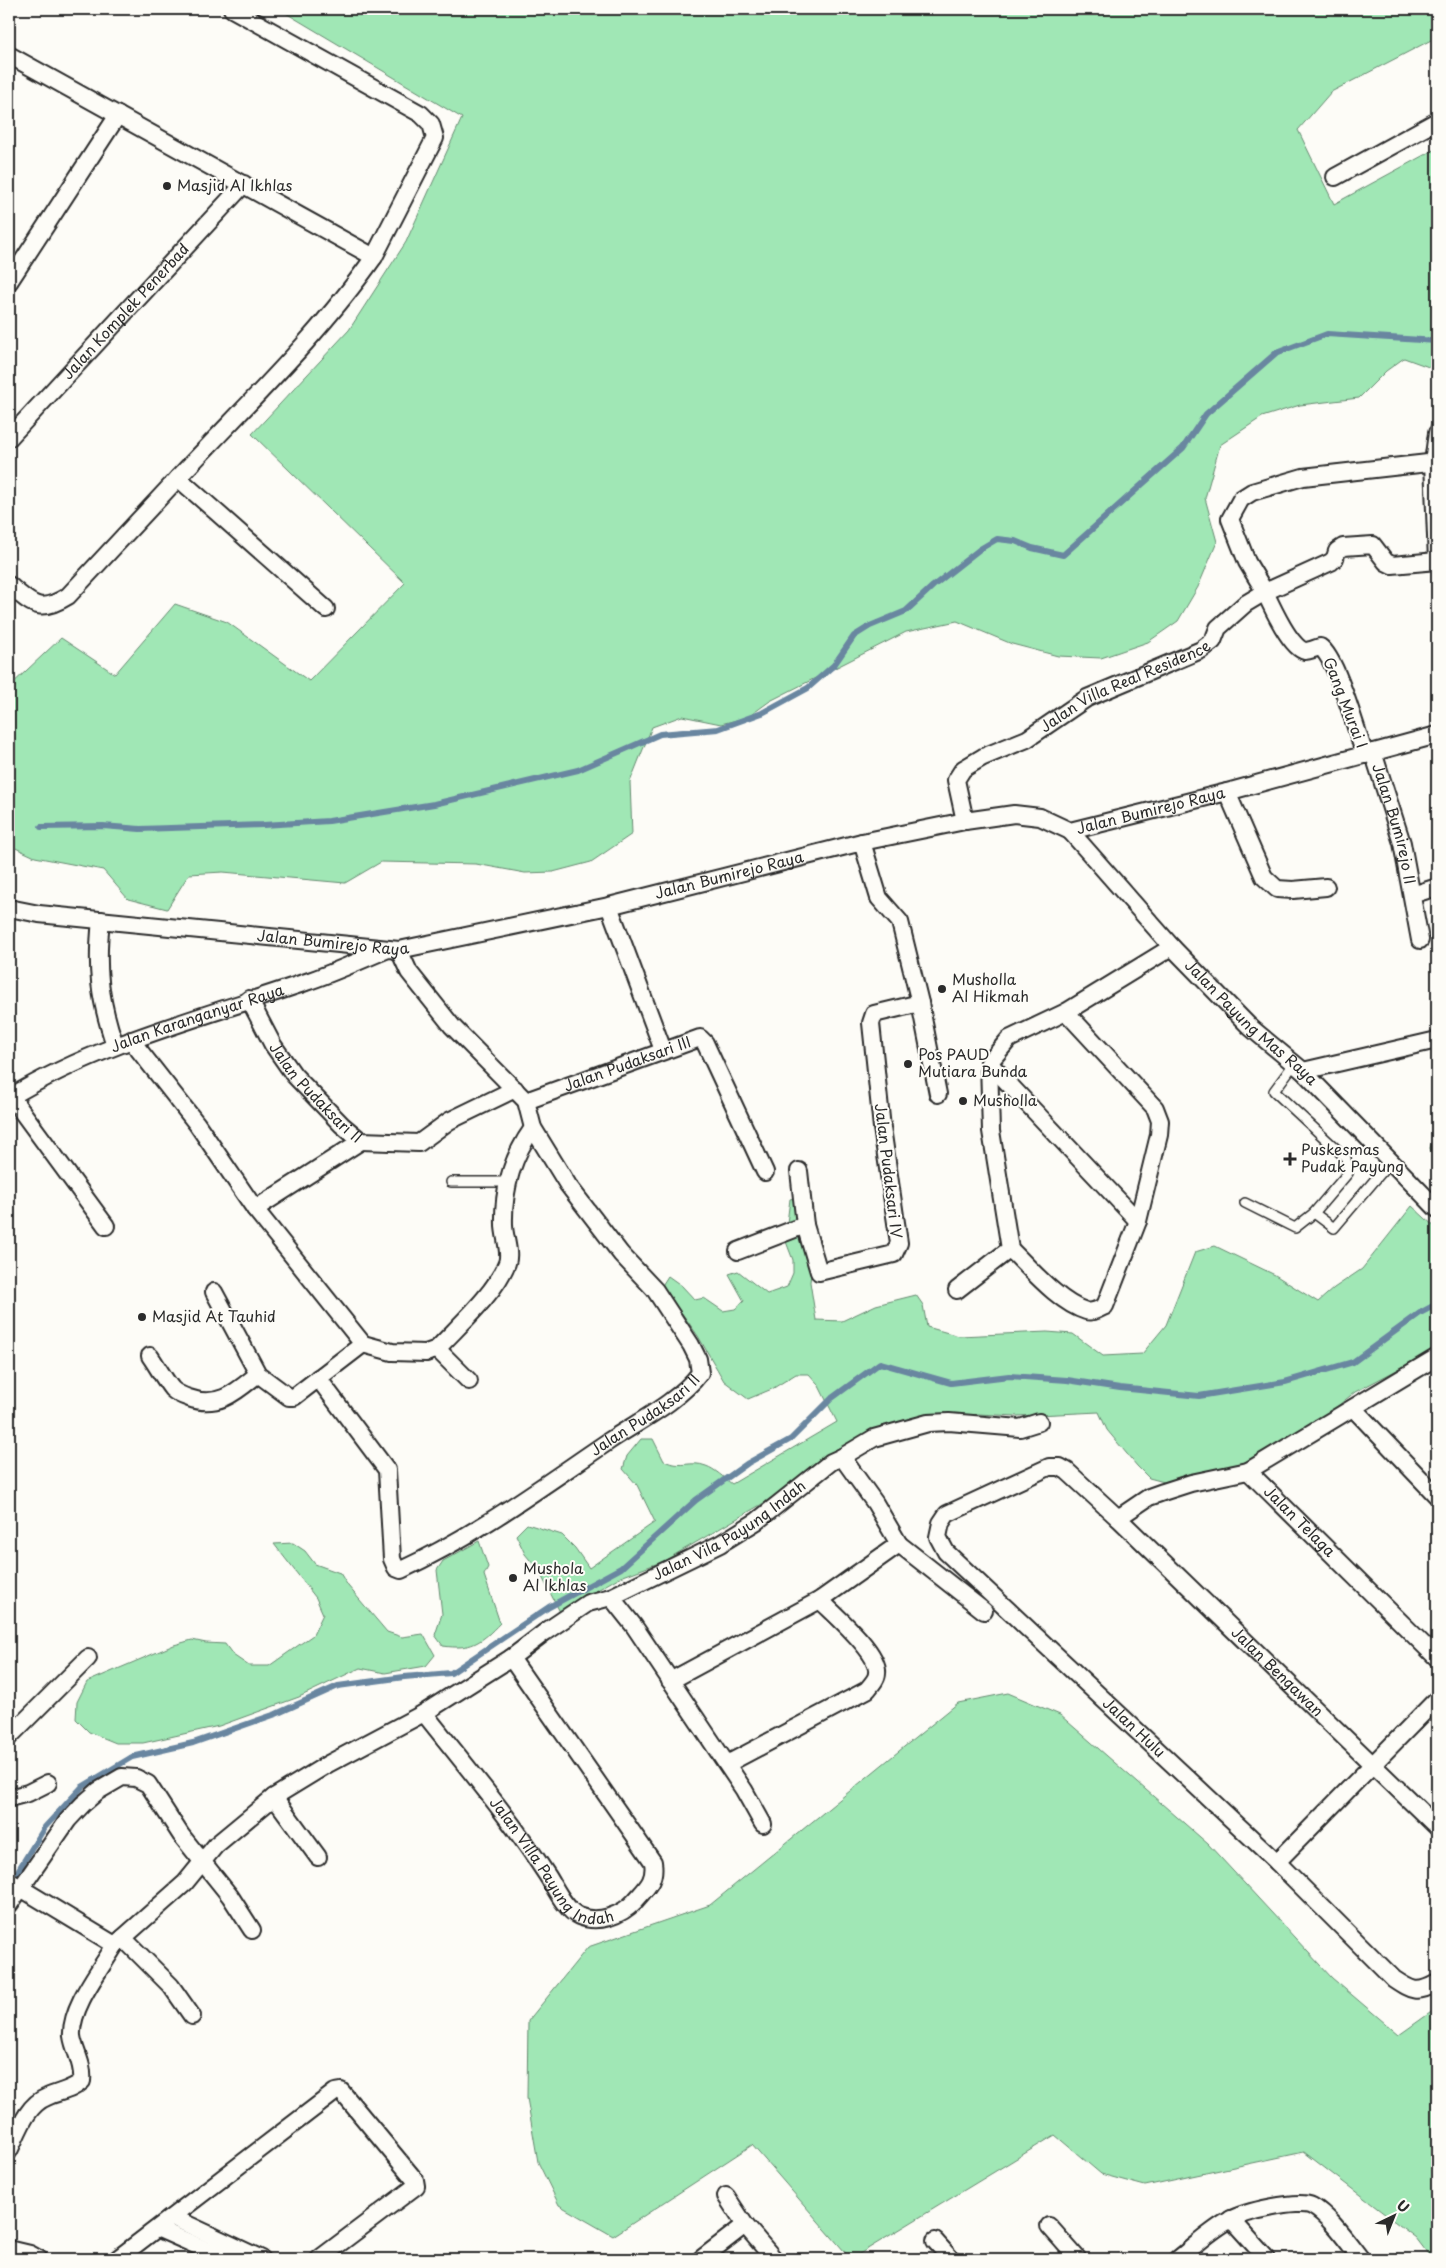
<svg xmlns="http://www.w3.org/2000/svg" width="1446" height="2268" font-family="'Playpen Sans',sans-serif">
	<rect width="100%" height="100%" fill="#fdfcf7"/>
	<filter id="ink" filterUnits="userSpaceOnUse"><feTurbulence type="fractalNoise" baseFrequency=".02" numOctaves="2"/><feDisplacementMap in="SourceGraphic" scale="10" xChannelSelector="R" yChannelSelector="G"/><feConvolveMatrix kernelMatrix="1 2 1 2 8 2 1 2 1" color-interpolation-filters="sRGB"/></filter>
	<g filter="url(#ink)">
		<g fill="#a0e7b5" stroke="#668970">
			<path d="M279,9H1437V37L1331,92L1298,130L1334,204L1437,148V370L1404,358L1386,371L1359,398L1300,405L1262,417L1220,445L1205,498L1217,542L1198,587L1178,621L1148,642L1101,658L1058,656L1012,644L957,621L906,632L770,701L748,717L721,724L682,716L652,727L630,782L632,834L591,862L553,872L525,873L476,864L381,862L345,883L223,872L189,874L167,909L128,899L103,870L35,857L9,845V687L61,638L115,674L175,604L227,622L309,681L405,583L252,434L349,330L406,242L462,118Z"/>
			<path d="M1437,1137V1167L1430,1148L1433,1140Z"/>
			<path d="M803,1196L814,1248L810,1282L816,1320L842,1321L876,1305L916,1295L923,1305L927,1327L959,1336L1047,1332L1073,1334L1103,1356L1142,1354L1166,1325L1195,1252L1215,1246L1275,1275L1318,1302L1334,1288L1362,1269L1412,1206L1437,1229V1349L1355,1392L1319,1421L1241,1467L1197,1477L1164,1482L1149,1478L1137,1466L1107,1430L1099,1412L1017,1416L978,1414L940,1421L898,1423L829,1460L762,1504L664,1561L618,1578L560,1612L539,1571L525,1554L516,1535L527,1524L562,1535L575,1548L589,1568L655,1522L637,1485L623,1469L627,1456L641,1439H653L664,1461C682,1469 691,1460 706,1466C715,1469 724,1478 732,1484L837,1422L818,1384L809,1374H796L772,1389L748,1399L724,1381L698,1336L681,1312L664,1296L661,1287L668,1276L682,1286L695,1300L704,1298L723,1311L735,1309L744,1301L729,1274L738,1271L767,1294L787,1287L793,1273V1260L785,1239L790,1199Z"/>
			<path d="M479,1541L488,1567L484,1575L500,1623C481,1643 471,1650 443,1646L435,1635L442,1614L437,1570L443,1561Z"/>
			<path d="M293,1543L305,1551L315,1564L340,1573L348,1586L387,1632L402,1637L423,1634L435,1655L426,1666L385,1673L360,1668L299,1697L219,1726L143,1743H116L89,1732L76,1719L77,1702L87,1682L174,1645L192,1640L206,1643L225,1644L233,1655L249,1666H269L313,1635L323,1614L316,1598L274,1544Z"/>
			<path d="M1008,1693L1060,1715L1208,1844L1332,1978L1399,2035L1437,2008V2259H1432L1416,2238L1304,2152L1145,2186L1101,2174L1055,2135L851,2259L752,2145L613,2236L559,2205L538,2162L527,2098L528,2021L588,1947L710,1905L958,1703Z"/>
		</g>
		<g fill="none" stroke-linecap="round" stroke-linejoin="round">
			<g stroke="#6986a0" stroke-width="6">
				<path d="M41,827L103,826L140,829L263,825L329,821L434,804L578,770L660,734L718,729L762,713L808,688L834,665L854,636L870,626L906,611L933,586L980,549L997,539L1015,541L1032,548L1063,555L1183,448L1206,414L1276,353L1327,334L1437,341"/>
				<path d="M11,1882L45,1827L82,1787L132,1757L193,1743L276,1714L338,1686L404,1677L451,1673L549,1607L621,1568L696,1500L748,1463L791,1439L832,1398L880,1363L951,1383L1009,1376L1067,1380L1120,1388L1199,1396L1285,1382L1353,1362L1420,1313L1437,1304"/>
			</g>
			<defs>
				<g id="lane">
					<path d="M1294,1064L1274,1091L1346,1158L1348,1173L1314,1213"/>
					<path d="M451,1182H508"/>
					<path d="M1245,1203L1295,1228L1314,1213L1334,1228L1391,1161"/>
				</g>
				<g id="street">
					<path d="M232,9L421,114L431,124L435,138L374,257"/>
					<path d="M9,55L374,257C318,337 245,406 178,478L326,609"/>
					<path d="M1335,177L1437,121"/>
					<path d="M9,282L118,115"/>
					<path d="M1437,433L1433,462L1437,561"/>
					<path id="s1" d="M9,438L244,184"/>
					<path d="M9,585C33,605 39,614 68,596L178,478"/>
					<path id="s2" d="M1373,752L1402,843L1420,940"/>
					<path d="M1365,755C1357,733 1337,658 1320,647C1316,648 1309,651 1305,651C1291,649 1271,605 1265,592L1331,562L1335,558L1337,551L1343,547L1373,545L1386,562L1392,565L1437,561"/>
					<path d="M1227,792L1264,877L1277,889L1293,890L1326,887"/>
					<path id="s3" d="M965,821L956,780L963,769L983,757L1027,739L1087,698L1201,650L1213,641L1218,628L1245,604L1265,592L1247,562L1230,519L1241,499L1252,492L1303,477L1437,462"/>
					<path id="s4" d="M1070,831L1172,947L1250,1027L1303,1071L1437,1209"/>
					<path d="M1412,895L1437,887"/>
					<path d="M609,906L663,1050"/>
					<path id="s5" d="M9,908L39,914L399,950L609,906L862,842L965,821L1014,814L1040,817L1070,831L1227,792L1437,735"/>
					<path d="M101,920C96,967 99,999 115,1045"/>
					<path id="s6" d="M249,999L273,1045L294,1075L342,1125L361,1141L419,1143L449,1121L515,1089"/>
					<path d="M920,1003L938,1094"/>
					<path d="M131,1040L197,1124L255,1209L363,1344L392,1352L426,1353L437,1349C459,1325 495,1294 507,1263C511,1253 504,1236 504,1225C503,1189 512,1157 533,1128"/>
					<path d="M989,1063L1138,1221"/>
					<path d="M1303,1071L1437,1040"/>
					<path d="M9,1094L106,1226"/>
					<path id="s7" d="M9,1098C101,1042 205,1017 306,982C334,973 361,960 388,949"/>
					<path id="s8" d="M526,1101L700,1038L705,1043L765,1172"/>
					<path d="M799,1171L805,1225L819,1272L894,1254L899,1243L882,1128L871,1023L874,1014L920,1003L900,922L879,898L862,842"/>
					<path d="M255,1209L361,1141"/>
					<path d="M1010,1249C1030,1268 1059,1303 1086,1311C1093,1313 1099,1309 1105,1306L1138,1221L1159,1135L1160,1121L1155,1108L1066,1012"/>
					<path d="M738,1251L805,1225"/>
					<path d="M957,1290L1010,1249L991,1131L989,1063L1009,1039L1066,1012L1172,947"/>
					<path d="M214,1292L258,1374L289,1397H294L363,1344"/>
					<path d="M437,1349L469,1381"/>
					<path d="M150,1356C157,1366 164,1379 172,1389C177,1394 183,1396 189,1398C219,1409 237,1391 258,1374"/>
					<path id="s9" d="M1437,1357L1248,1471L1191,1483L1163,1492L1149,1497L1118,1518L1437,1827"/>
					<path id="s10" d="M318,1378L387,1470L392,1559L396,1568L401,1570C475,1536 541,1487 609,1441C639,1421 678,1402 700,1373L698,1359L691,1345L655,1290L621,1254L568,1185L533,1128L526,1101L452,1026L409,972L399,950"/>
					<path d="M1353,1408L1437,1496"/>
					<path d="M842,1457L874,1438L928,1423L949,1422L1020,1428L1039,1422"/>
					<path id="s11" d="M1248,1471L1437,1658"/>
					<path id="s12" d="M1118,1518L1067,1471L1060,1467H1049L947,1514L941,1523L938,1537L946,1552L1277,1862L1394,1979C1412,1991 1417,1994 1437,1983"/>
					<path d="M899,1544L984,1611"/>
					<path d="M611,1597L634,1626L744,1790L763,1824"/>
					<path id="s13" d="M424,1713C466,1766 510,1818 547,1875C555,1887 565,1910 579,1916C598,1924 621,1916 635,1901C646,1888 656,1881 653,1862L511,1658"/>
					<path d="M9,1737L88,1658"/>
					<path d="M727,1764L867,1690C871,1685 877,1679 877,1673C880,1653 835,1615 820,1600"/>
					<path d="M274,1797L318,1857"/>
					<path d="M9,1798L28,1793L48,1783"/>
					<path d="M1277,1862L1437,1699"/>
					<path id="s14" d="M9,1881L115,1945L185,1883L216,1845L274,1797L328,1764L424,1713L511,1658L545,1632L588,1603L611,1597L720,1544L757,1521L831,1462L842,1457L875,1503L899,1544L820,1600L670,1681"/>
					<path d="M9,1905L68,1820L83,1804L98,1791L122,1777L136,1778L148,1784L181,1835L230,1896L252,1930"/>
					<path d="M123,1938L171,1986L192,2016"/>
					<path d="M9,2151C18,2133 26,2105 47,2097C60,2091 71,2091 82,2081C84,2064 74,2051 72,2036C70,2007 101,1969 115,1945"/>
					<path d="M726,2196L745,2225L774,2259"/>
					<path d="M174,2218L262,2259"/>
					<path d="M1231,2219L1267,2259"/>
					<path d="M1049,2226L1078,2259"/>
					<path d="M159,2229L227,2259"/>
					<path d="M935,2241L951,2259"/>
					<path d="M9,2249L30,2254L39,2259"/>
					<path d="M117,2259L335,2092L341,2091L415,2180L416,2186L319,2259"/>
					<path d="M701,2259L745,2225"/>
					<path d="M1178,2259C1195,2246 1211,2230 1230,2220C1244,2212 1299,2199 1312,2206C1329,2215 1349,2244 1361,2259"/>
				</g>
			</defs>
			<use href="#lane" stroke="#2b2b2b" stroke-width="12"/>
			<use href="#street" stroke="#2b2b2b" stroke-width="20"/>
			<use href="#lane" stroke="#fdfcf7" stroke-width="9"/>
			<use href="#street" stroke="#fdfcf7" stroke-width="16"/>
		</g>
	</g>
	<g fill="#2b2b2b" stroke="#fdfcf7" stroke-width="2">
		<circle cx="167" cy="186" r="5"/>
		<circle cx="942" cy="989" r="5"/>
		<circle cx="908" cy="1064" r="5"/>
		<circle cx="963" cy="1101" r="5"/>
		<path d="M1287.5 1151.5h5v5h5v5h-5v5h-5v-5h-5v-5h5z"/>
		<circle cx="142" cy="1317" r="5"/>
		<circle cx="513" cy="1578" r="5"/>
	</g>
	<g text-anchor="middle" stroke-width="4" stroke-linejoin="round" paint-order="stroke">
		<g font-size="15" fill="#2b2b2b" stroke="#fdfcf7" text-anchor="start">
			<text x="177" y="191">Masjid Al Ikhlas</text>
			<text x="952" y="985">Musholla<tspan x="952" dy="17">Al Hikmah</tspan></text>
			<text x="918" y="1060">Pos PAUD<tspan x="918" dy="17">Mutiara Bunda</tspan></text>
			<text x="973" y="1106">Musholla</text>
			<text x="1301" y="1155">Puskesmas<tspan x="1301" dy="17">Pudak Payung</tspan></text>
			<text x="152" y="1322">Masjid At Tauhid</text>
			<text x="523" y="1574">Mushola<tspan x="523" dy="17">Al Ikhlas</tspan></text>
		</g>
		<g font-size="15" fill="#2b2b2b" stroke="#fdfcf7">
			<text dy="5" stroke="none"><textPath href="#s1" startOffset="172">Jalan Komplek Penerbad</textPath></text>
			<text dy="5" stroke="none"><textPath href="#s3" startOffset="238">Jalan Villa Real Residence</textPath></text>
			<text transform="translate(1345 703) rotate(69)" y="5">Gang Murai I</text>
			<text dy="5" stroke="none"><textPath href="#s5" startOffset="1165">Jalan Bumirejo Raya</textPath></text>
			<text dy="5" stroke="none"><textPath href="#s2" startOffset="75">Jalan Bumirejo II</textPath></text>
			<text dy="5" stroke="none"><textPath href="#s5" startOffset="731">Jalan Bumirejo Raya</textPath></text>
			<text dy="5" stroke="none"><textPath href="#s5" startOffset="326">Jalan Bumirejo Raya</textPath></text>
			<text dy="5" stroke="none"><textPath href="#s7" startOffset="205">Jalan Karanganyar Raya</textPath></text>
			<text dy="5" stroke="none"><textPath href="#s4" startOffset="264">Jalan Payung Mas Raya</textPath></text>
			<text dy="5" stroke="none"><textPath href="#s8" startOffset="108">Jalan Pudaksari III</textPath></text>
			<text dy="5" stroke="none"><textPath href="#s6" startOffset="116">Jalan Pudaksari II</textPath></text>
			<text transform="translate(888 1171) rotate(83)" y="5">Jalan Pudaksari IV</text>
			<text dy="5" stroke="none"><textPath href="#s10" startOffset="509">Jalan Pudaksari II</textPath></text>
			<text dy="5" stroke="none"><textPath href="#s11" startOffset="72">Jalan Telaga</textPath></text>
			<text dy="5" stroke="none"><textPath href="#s14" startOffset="871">Jalan Vila Payung Indah</textPath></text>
			<text dy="5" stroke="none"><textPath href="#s9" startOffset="582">Jalan Bengawan</textPath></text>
			<text dy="5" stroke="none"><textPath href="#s12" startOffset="500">Jalan Hulu</textPath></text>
			<text dy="5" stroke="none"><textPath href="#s13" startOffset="201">Jalan Villa Payung Indah</textPath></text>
		</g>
	</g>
	<rect width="1446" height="2268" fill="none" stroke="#fdfcf7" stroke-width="30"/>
	<rect x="15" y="15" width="1416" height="2238" fill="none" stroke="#2b2b2b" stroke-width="2" filter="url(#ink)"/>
	<g transform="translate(1394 2216) rotate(43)" stroke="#fdfcf7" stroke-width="4" paint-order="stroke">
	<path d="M0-4L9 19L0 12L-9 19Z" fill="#2b2b2b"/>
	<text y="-8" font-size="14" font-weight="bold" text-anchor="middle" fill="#2b2b2b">U</text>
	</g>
</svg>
